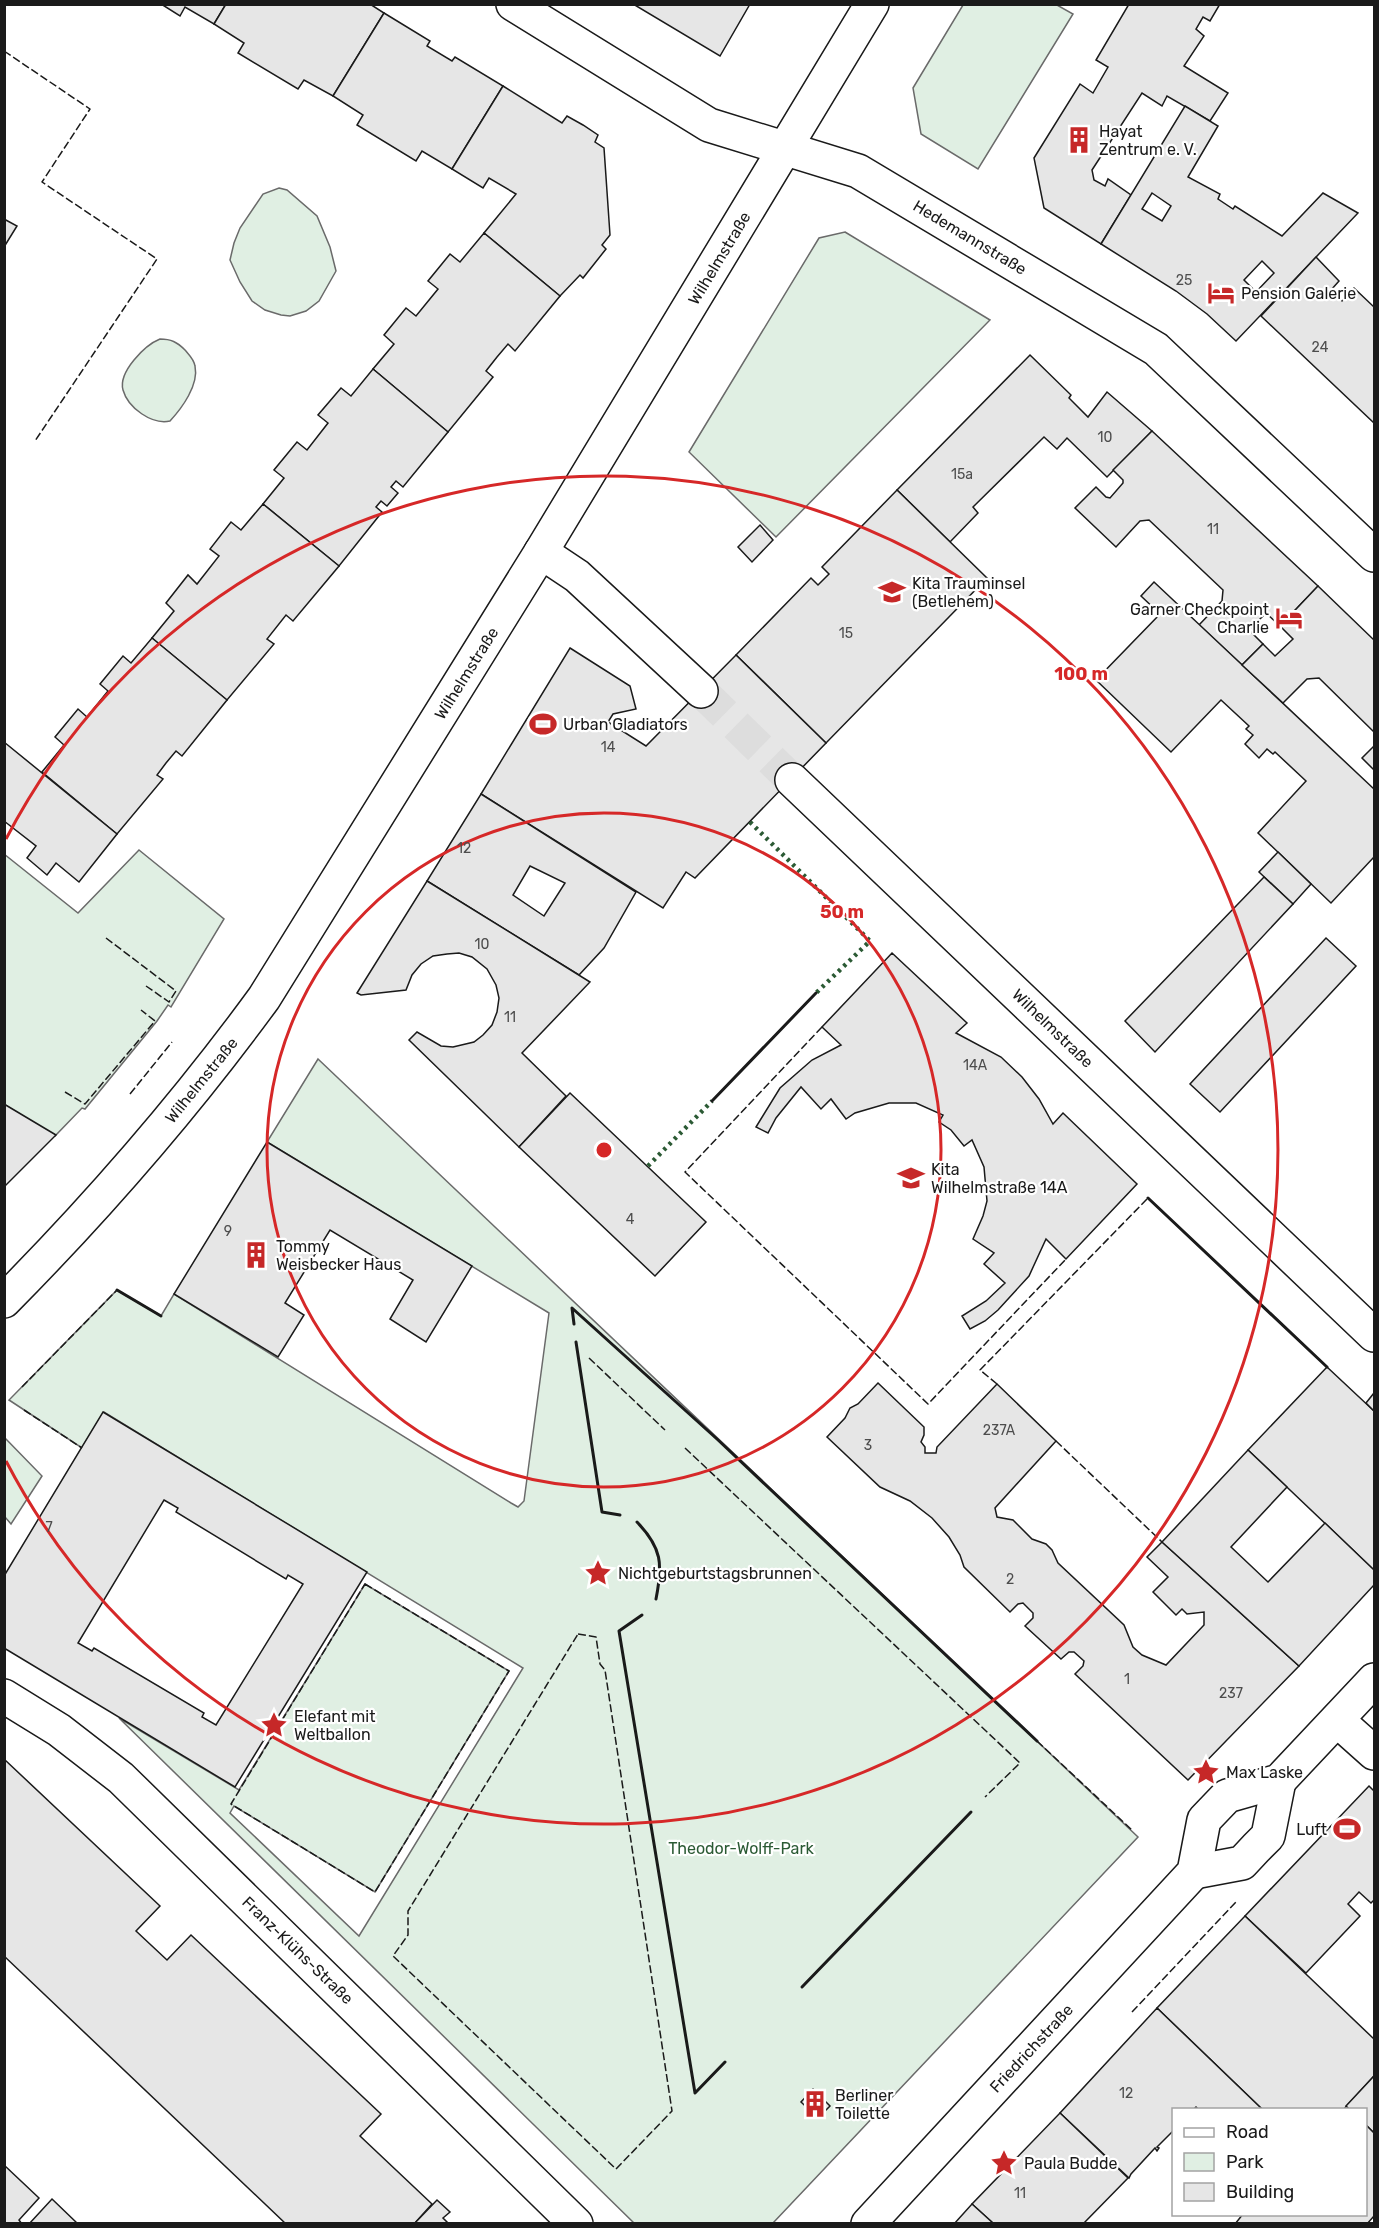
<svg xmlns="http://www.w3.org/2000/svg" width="1379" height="2228" font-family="Rubik,sans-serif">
	<rect width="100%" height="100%" fill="#fff"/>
	<g fill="#e0efe3" stroke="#6a6a6a" stroke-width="1.5">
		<path d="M963,5H1057L1073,14L978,169L921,134L913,88Z"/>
		<path d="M279,188L287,190L317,216L330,247L336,271L319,301L306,311L290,316L281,315L265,310L252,301L240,282L230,260L234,243L240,228L263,194Z"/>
		<path d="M845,232L990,320L776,537L689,452L819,238Z"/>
		<path d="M160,339C171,339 177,342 185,350C189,355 194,359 195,366C199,385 182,408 170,421C152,425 128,408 123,390C118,372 145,345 160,339Z"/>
		<path d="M139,850L224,919L171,1007L168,1005L157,1021L85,1109L82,1108L55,1136L5,1105L4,854L78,913Z"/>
		<path d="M318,1059L1138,1837L773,2223H634L119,1718L239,1790L365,1584L509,1671L375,1892L234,1806L230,1813L359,1936L523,1668L104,1412L82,1448L9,1400L117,1290L161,1316L174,1294L511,1503L518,1507L524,1501L549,1313L267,1142Z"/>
		<path d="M5,1438L42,1476L11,1524L5,1517Z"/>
	</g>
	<g fill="#e6e6e6" stroke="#1a1a1a" stroke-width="1.5" fill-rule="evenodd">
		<path d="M161,4H226L214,24L185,7L180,16Z"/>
		<path d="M226,4H370L384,13L333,96L304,80L298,89L238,53L244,43L214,24Z"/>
		<path d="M633,4H750L720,56Z"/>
		<path d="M1129,4H1220L1210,21L1203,17L1196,29L1204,36L1184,66L1228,93L1210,121L1167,96L1162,106L1142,93L1092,170L1094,180L1105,186L1108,179L1131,195L1101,244L1044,208L1034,158L1080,84L1093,93L1108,67L1096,60Z"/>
		<path d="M384,13L430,41L427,46L452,61L455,57L503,86L452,169L422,151L416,161L357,125L363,115L333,96Z"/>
		<path d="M503,86L562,123L567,116L583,125L598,135L595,142L604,148L610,235L602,245L606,249L583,278L580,275L560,296L484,233L516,194L489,178L483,188L452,169Z"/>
		<path d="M1185,106L1218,126L1188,177L1220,194L1218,199L1233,209L1235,206L1282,236L1323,193L1358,213L1236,341L1207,314L1176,291L1101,244ZM1152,193L1171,206L1162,221L1142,209ZM1262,261L1274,273L1256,292L1244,280Z"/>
		<path d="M4,219L17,226L4,247Z"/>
		<path d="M484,233L560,296L515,351L508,344L497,357L486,371L493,377L448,432L373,369L394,344L384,335L406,308L416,316L438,289L428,281L450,254L460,262Z"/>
		<path d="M1316,257L1339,281L1331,290L1342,301L1354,288L1374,307V423L1261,316Z"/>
		<path d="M1030,355L1071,395L1069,398L1088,417L1107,392L1152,431L1107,477L1067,438L1057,449L1044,437L973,507L978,513L950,542L897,490Z"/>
		<path d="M373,369L448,432L403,487L396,481L391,487L398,493L387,506L381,501L376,507L382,512L339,566L263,504L284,478L274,470L297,442L307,450L328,423L318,415L341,388L351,396Z"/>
		<path d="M1152,431L1318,586L1280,626L1266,613L1249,630L1263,644L1242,665L1199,625L1222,601L1223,590L1149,520L1140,521L1116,547L1075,508L1096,487L1106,497L1110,498L1123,483V480L1113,470Z"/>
		<path d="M897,490L987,578L826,743L736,655L811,578L818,585L829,574L822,567Z"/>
		<path d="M263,504L339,566L293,621L286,615L267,639L274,644L227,700L152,638L174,611L166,603L188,575L197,584L219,556L210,549L231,522L241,530Z"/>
		<path d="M760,525L773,540L752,562L738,547Z"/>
		<path d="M1154,582L1374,789V857L1331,903L1258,833L1306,781L1275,752L1273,754L1267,749L1259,758L1245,744L1253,735L1246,729L1249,726L1221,700L1171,752L1096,680L1160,614L1141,596Z"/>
		<path d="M1318,586L1374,640V732L1319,678L1307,679L1283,703L1242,665L1263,644L1275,656L1293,639L1280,626Z"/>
		<path d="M152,638L227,700L182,756L176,751L166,763L157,775L163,779L117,834L42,772L64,745L55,737L78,709L87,717L108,691L100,684L123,656L131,663Z"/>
		<path d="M570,648L630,686L636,709L613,714L608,722L646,746L736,655L826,743L695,878L686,872L663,908L481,794Z"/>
		<path d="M4,742L117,834L79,882L56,863L47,875L27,858L36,846L4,821Z"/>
		<path d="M1374,746V770L1362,758Z"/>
		<path d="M481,794L636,892L604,948L579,975L427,881ZM530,866L565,883L544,916L513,895Z"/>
		<path d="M1278,852L1311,884L1293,904L1259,872Z"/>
		<path d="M1264,877L1293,904L1155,1052L1125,1021Z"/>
		<path d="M427,881L590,982L522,1053L566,1096L519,1147L409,1040L417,1032L441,1046L453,1047L474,1042L483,1035L492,1025L497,1012L499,998L496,985L487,969L472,957L459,953L447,954L433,956L421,964L412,975L406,990L361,995L357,993Z"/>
		<path d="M1326,938L1356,966L1220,1112L1190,1084Z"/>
		<path d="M892,953L967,1023L956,1033L1001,1057L1022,1077L1039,1099L1053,1124L1063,1113L1137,1184L1066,1259L1046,1239L1029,1276L998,1310L985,1321L970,1329L962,1316L986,1301L1005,1283L984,1264L994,1253L973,1239L983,1216L987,1201L984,1167L972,1140L964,1146L951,1130L939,1122L943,1115L916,1103H889L855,1113L846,1119L831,1099L821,1109L801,1087L776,1118L768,1133L756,1127L780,1088L812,1060L841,1045L822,1027Z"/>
		<path d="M570,1093L706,1222L655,1276L519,1147Z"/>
		<path d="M4,1104L56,1135L4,1187Z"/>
		<path d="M267,1142L472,1266L426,1342L390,1319L413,1280L330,1230L285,1303L304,1315L278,1357L174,1294Z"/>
		<path d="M1327,1367L1374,1411V1570L1248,1450Z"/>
		<path d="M878,1383L924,1427V1435L921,1442L925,1447V1453H936L937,1447L997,1384L1056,1441L995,1508L997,1517L1013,1520L1032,1539L1046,1544L1052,1550L1058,1563L1124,1625L1133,1647L1142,1655L1166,1665L1204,1625V1612L1187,1614L1182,1609L1176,1615L1153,1592L1168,1577L1147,1557L1162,1542L1299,1666L1188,1780L1075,1674L1083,1666L1084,1661L1074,1652H1069L1061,1659L1025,1626L1033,1618V1613L1023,1603L1018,1604L1010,1612L964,1567L960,1555L949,1537L932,1518L910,1501L880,1487L827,1437L845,1418L850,1408L858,1404Z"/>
		<path d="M1374,1393V1411L1366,1403Z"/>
		<path d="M103,1412L367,1572L235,1787L4,1648V1576ZM164,1500L178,1508L176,1512L286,1579L288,1575L303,1584L216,1725L202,1717L204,1713L94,1648L92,1651L78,1643Z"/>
		<path d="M1248,1450L1287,1487L1231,1547L1268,1582L1325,1523L1374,1570V1585L1299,1666L1162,1542Z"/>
		<path d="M4,1759L160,1906L136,1931L167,1960L191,1935L381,2114L360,2136L432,2204L414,2224H286L4,1956Z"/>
		<path d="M1369,1786L1374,1791V1900L1371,1903L1359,1892L1348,1904L1360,1916L1306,1973L1245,1916Z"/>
		<path d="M1245,1916L1374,2039V2076L1343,2110H1263L1157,2008Z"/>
		<path d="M1157,2008L1263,2110H1199L1196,2107L1193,2110H1174V2130L1157,2147L1159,2148L1157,2151L1155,2148L1131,2174L1129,2178L1060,2113Z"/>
		<path d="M1374,2076V2133L1366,2125V2110H1350L1346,2106Z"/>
		<path d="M813,2089L830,2106L818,2118L801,2102Z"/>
		<path d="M1060,2113L1128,2178L1083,2224H994L972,2204Z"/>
		<path d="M1366,2125L1374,2133V2216L1367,2224H1235L1243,2214H1366Z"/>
		<path d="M4,2165L39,2198L19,2220L22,2224H4Z"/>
		<path d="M52,2199L78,2224H29Z"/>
		<path d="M437,2200L450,2212L443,2218L449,2224H414Z"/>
		<path d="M972,2204L994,2224H954Z"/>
	</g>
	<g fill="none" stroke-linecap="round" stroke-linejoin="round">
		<path stroke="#ddd" stroke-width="33" stroke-dasharray="33 16" stroke-linecap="butt" d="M701,691L792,780"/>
		<defs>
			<g id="minor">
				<path d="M513,4L709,125L858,171L1156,349L1374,555"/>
				<path d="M541,552L577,576L701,691"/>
				<path d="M792,780L1374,1335"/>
				<path d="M4,1696L59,1730L121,1778L576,2224"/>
				<path d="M1337,1720L1374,1753"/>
				<path d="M1194,1872L1242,1863L1256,1848L1268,1836L1279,1781"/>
				<path d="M868,2224L1194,1872L1204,1820L1227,1796L1279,1781L1374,1680"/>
			</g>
			<path id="secondary" d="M4,1301C98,1206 185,1106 264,998L541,552L872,4"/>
		</defs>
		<use href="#minor" stroke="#1a1a1a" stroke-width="36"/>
		<use href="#secondary" stroke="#1a1a1a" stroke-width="36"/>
		<use href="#minor" stroke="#fff" stroke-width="33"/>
		<use href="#secondary" stroke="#fff" stroke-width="33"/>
		<g stroke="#2b5a34" stroke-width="4.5" stroke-dasharray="3 4.5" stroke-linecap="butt">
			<path d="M750,822L870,941L816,993"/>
			<path d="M648,1166L712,1101"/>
		</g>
		<g stroke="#1a1a1a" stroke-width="1.5" stroke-dasharray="8 3" stroke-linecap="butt">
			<path d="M4,51L90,109L42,182L157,259L35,441"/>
			<path d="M106,938L176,991L169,1002L146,986"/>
			<path d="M822,1027L685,1172L928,1404L1066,1259"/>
			<path d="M65,1092L85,1104L155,1021L141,1010"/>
			<path d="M130,1094L172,1042"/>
			<path d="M589,1358L665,1430"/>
			<path d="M997,1384L980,1370L1148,1198"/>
			<path d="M22,1387L117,1290"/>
			<path d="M24,1410L82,1448"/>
			<path d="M1056,1441L1162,1542"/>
			<path d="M685,1448L1020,1763L985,1797"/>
			<path d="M365,1584L509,1671L375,1892L231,1804Z"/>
			<path d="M578,1634L596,1637L600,1664L605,1670L672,2111L616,2169L393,1956L408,1935V1911Z"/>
			<path d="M1037,1741L1133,1831"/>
			<path d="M1132,2012L1236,1902"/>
		</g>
		<g stroke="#1a1a1a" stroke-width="3">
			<path d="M712,1101L816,993"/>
			<path d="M1148,1198L1327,1367"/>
			<path d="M117,1290L161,1316"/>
			<path d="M574,1324L572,1308L717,1439L1037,1741"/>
			<path d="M576,1342L602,1512L620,1515"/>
			<path d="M637,1522C662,1548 663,1564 656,1599"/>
			<path d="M642,1615L619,1631L695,2093L725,2062"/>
			<path d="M802,1987L971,1812"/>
		</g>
	</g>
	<g fill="none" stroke="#d62828" stroke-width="3">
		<circle cx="604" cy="1150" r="337"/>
		<path d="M6 839A674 674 0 1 1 6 1461"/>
	</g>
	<defs>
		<symbol id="building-bare" viewBox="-9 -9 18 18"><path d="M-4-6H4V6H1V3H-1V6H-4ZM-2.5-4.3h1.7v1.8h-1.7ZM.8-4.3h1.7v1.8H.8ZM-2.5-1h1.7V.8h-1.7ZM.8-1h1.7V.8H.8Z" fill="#c62828" stroke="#fff" stroke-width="2.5" paint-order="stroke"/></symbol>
		<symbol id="hotel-bare" viewBox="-9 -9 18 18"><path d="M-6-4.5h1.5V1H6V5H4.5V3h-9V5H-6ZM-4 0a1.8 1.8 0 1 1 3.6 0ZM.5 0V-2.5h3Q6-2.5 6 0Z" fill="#c62828" stroke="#fff" stroke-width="2.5" paint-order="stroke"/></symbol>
		<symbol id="school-bare" viewBox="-9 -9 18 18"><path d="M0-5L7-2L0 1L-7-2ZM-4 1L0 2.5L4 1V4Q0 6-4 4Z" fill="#c62828" stroke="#fff" stroke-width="2.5" paint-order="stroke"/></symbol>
		<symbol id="stadium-bare" viewBox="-9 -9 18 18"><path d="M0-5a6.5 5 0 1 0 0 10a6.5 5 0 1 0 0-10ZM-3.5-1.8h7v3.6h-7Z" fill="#c62828" stroke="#fff" stroke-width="2.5" paint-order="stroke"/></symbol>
		<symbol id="sight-bare" viewBox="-9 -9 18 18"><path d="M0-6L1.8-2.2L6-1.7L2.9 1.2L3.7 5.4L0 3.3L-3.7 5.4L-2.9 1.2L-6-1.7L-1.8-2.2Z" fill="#c62828" stroke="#fff" stroke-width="2.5" paint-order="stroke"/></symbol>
	</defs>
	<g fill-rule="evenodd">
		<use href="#building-bare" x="1060" y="121" width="38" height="38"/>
		<use href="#hotel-bare" x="1202" y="274" width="38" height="38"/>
		<use href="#school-bare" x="873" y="573" width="38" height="38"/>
		<use href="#hotel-bare" x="1270" y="599" width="38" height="38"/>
		<use href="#stadium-bare" x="524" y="705" width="38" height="38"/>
		<use href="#school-bare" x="892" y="1159" width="38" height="38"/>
		<use href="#building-bare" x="237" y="1236" width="38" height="38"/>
		<use href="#sight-bare" x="579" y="1554" width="38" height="38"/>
		<use href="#sight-bare" x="255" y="1706" width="38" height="38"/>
		<use href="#sight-bare" x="1187" y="1753" width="38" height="38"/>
		<use href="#stadium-bare" x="1328" y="1810" width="38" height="38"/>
		<use href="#building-bare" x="796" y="2085" width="38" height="38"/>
		<use href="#sight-bare" x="985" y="2144" width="38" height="38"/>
	</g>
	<g text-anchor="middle" stroke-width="4.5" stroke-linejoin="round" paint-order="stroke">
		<g font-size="14" fill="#4d4d4d">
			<text x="1184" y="285">25</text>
			<text x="1320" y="352">24</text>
			<text x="1105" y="442">10</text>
			<text x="962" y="479">15a</text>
			<text x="1213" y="534">11</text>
			<text x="846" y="638">15</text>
			<text x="608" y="752">14</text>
			<text x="464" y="853">12</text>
			<text x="482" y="949">10</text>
			<text x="510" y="1022">11</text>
			<text x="975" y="1070">14A</text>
			<text x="630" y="1224">4</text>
			<text x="228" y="1236">9</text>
			<text x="999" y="1435">237A</text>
			<text x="868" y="1450">3</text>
			<text x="49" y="1532">7</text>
			<text x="1010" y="1584">2</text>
			<text x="1127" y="1684">1</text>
			<text x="1231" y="1698">237</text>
			<text x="1126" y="2098">12</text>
			<text x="1020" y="2198">11</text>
		</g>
		<g font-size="16" fill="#1a1a1a" stroke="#fff" text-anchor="start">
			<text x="1099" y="137">Hayat<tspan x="1099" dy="18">Zentrum e. V.</tspan></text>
			<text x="1241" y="299">Pension Galerie</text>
			<text x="912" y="589">Kita Trauminsel<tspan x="912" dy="18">(Betlehem)</tspan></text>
			<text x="1269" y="615" text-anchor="end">Garner Checkpoint<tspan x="1269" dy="18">Charlie</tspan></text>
			<text x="563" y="730">Urban Gladiators</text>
			<text x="931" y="1175">Kita<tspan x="931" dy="18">Wilhelmstraße 14A</tspan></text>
			<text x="276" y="1252">Tommy<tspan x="276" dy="18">Weisbecker Haus</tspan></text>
			<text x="618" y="1579">Nichtgeburtstagsbrunnen</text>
			<text x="294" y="1722">Elefant mit<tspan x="294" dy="18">Weltballon</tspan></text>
			<text x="1226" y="1778">Max Laske</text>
			<text x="1327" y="1835" text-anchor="end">Luft</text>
			<text x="835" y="2101">Berliner<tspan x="835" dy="18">Toilette</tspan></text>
			<text x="1024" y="2169">Paula Budde</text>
		</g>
		<g font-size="16" fill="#1a1a1a" stroke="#fff">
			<text transform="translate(970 237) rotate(31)" y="6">Hedemannstraße</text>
			<text transform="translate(719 258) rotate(-59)" y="6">Wilhelmstraße</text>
			<text transform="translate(466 673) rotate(-58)" y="6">Wilhelmstraße</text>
			<text transform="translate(1053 1028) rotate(44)" y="6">Wilhelmstraße</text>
			<text transform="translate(201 1080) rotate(-51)" y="6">Wilhelmstraße</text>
			<text transform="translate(298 1950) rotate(44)" y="6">Franz-Klühs-Straße</text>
			<text transform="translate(1031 2048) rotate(-47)" y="6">Friedrichstraße</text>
		</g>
		<g font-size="16" fill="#2b5a34" stroke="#fff">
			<text x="741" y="1854">Theodor-Wolff-Park</text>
		</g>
	</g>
	<circle cx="604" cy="1150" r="9" fill="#d62828" stroke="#fff" stroke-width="3"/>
	<g font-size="18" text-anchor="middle" font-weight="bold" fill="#d62828" stroke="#fff" stroke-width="4.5" stroke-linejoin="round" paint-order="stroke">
		<text x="1081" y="680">100 m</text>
		<text x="842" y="918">50 m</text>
	</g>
	<rect width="1379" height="2228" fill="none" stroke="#1a1a1a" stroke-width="12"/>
	<rect x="1172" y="2108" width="195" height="108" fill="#ffffff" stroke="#a3a3a3" stroke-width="1.5"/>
	<rect x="1184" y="2128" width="30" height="9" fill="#ffffff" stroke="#a3a3a3" stroke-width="1.5"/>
	<text x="1226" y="2138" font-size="18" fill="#1a1a1a">Road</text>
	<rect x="1184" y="2153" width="30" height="18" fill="#e0efe3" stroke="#a3a3a3" stroke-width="1.5"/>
	<text x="1226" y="2168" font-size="18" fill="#1a1a1a">Park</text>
	<rect x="1184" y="2183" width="30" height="18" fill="#e6e6e6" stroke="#a3a3a3" stroke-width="1.5"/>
	<text x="1226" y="2198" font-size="18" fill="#1a1a1a">Building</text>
</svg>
